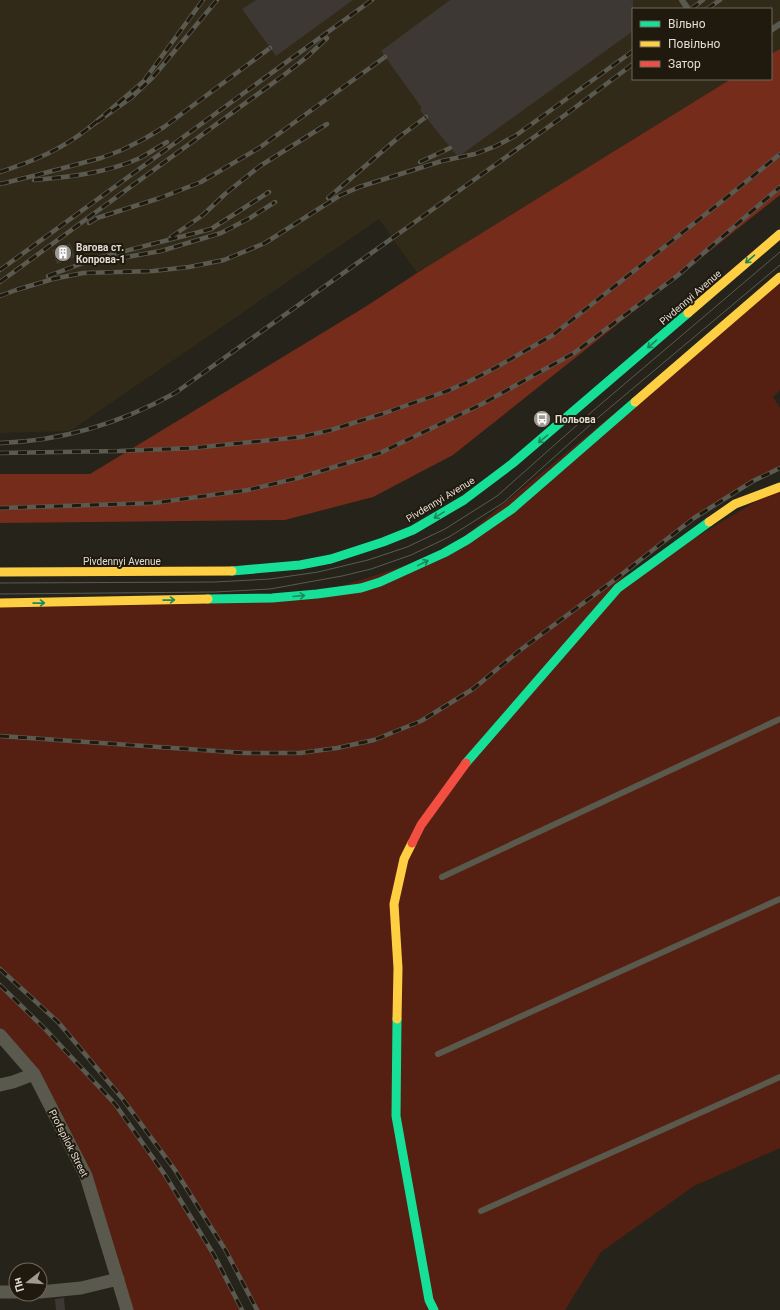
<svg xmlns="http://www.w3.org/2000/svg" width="780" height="1310" font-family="Roboto,sans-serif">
	<rect width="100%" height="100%" fill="#26231b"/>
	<path fill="#322a18" d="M0,0H780V49L771,54V9H633V79H731L417,273L379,219L70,431L0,433Z"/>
	<g fill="#552012">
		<path d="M780,277V390L773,397L780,408V468L753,481L694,518L613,581L646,567L780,487V1148L694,1186L601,1252L565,1310H257L226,1251L175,1170L122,1098L58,1022L0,969V603L317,594L444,553Z"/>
		<path d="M0,985L46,1030L115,1104L165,1175L214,1255L242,1310H127L86,1176L34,1074L0,1035Z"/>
	</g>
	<path fill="#752c1a" d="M780,49V195L453,455L373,497L285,520L0,523V474H90L365,307L417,273L731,79H771V54Z"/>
	<g fill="#3d3833">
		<path d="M256,0H353L276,56L242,9Z"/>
		<path d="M450,0H633V31L458,157L420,110L422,108L381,51Z"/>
		<path d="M70,243L75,257L57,264L52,250Z"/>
		<path d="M64,1298L65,1310H56L55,1299Z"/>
	</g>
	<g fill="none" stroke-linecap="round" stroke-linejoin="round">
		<g stroke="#5a594d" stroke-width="6">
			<path d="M682,0L688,9"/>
			<path d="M771,30L780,24"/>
			<path d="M442,877L780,719"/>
			<path d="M438,1054L780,899"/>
			<path d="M481,1211L780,1077"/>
		</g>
		<g stroke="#5a594d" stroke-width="13">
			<path d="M0,1035L34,1074L86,1176L127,1310"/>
			<path d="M0,1085L13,1082L34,1074"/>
			<path d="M0,1292H16"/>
			<path d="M40,1292L81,1288L118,1279"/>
		</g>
		<g stroke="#16e098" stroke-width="9">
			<path d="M232,571L300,565L331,559L383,542L413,530L464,500L513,463L688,313"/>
			<path d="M208,599L272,598L317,594L361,588L380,582L444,553L467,540L512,509L635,402"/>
			<path d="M466,763L618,588L709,522"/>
			<path d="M397,1019L396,1116L429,1300L434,1310"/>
		</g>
		<g stroke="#ffcf43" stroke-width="9">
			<path d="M688,313L780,234"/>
			<path d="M635,402L780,277"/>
			<path d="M709,522L735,504L780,487"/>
			<path d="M0,572L232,571"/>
			<path d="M0,603L208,599"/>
			<path d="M397,1019L398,968L394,904L404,859L412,843"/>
		</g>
		<path stroke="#f24e42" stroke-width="9" d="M412,843L421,825L466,763"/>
		<g stroke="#5b5a51" stroke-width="1">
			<path d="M0,583L215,582L270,579L318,572L368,560L407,547L445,529L497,496L595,409L780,252"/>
			<path d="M0,594L215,592L270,589L342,576L371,569L411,555L449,537L503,503L600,416L780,265"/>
		</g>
		<defs>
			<g id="rail">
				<path d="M203,0L143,82L90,127L131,98L153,77L217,0"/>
				<path d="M691,9L703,0"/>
				<path d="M707,9L720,0"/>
				<path d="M420,162L450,148"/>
				<path d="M0,172C34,161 61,150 90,127"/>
				<path d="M34,180C69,177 107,173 140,158C149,153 158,147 167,142"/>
				<path d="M0,184L37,175L101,158L122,150L144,139L164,127L270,48"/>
				<path d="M328,198L399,137L426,117"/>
				<path d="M89,223L97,218L160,198L201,182L259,148L385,57"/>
				<path d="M171,237L203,215L225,194L260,166L327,124"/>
				<path d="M121,258L161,251L221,233L250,218L275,202"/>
				<path d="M0,270L372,0"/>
				<path d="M48,276L94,259L211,229L269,192"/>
				<path d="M0,282L284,75L308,56L327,38"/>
				<path d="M0,296L16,290L53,279L83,273L153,271L189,267L224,260L265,243L339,196L359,187L442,161L475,154L496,146L515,136L633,51"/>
				<path d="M0,443C62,441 121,423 175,393L565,115L633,64"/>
				<path d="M0,453L119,451L193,448L301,437L331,430L382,414L447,391L470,381L495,368L553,335L726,198L780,154"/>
				<path d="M0,508L154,503L248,490L298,478L380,453L482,404L574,353L677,276L780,187"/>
				<path d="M0,736L245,753H300L337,748L374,740L421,721L473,689L519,651L613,581L694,518L753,481L780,468"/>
				<path d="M0,969L58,1022L122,1098L175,1170L226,1251L257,1310"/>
				<path d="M0,985L46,1030L115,1104L165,1175L214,1255L242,1310"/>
			</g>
		</defs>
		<use href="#rail" stroke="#5b5a51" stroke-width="4.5"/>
		<use href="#rail" stroke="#201a0e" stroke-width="3" stroke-dasharray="9" stroke-linecap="butt"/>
	</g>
	<defs><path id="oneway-shaft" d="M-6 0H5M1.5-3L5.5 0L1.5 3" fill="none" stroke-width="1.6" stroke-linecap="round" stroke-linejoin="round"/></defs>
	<g stroke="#1a875a">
		<use href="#oneway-shaft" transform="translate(750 259) rotate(139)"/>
		<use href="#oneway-shaft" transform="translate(652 344) rotate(139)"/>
		<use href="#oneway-shaft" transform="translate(543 439) rotate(140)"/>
		<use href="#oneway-shaft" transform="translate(439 515) rotate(149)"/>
		<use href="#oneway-shaft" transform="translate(423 563) rotate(-26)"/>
		<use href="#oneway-shaft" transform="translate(299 596) rotate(-5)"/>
		<use href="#oneway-shaft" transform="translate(169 600) rotate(-1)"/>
		<use href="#oneway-shaft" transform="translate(39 603) rotate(-1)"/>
	</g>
	<defs>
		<symbol id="building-disc" viewBox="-11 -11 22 22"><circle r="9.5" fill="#9f9b93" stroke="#201a0e"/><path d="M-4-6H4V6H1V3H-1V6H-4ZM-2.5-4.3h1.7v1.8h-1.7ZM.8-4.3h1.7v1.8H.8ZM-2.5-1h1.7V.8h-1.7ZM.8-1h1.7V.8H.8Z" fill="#fff"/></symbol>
		<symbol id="bus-disc" viewBox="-11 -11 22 22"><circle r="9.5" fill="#9f9b93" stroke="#201a0e"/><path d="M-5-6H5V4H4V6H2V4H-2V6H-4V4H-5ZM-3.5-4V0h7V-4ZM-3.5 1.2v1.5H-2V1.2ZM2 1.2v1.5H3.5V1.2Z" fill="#fff"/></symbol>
	</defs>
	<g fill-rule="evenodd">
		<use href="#building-disc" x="53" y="243" width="20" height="20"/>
		<use href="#bus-disc" x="532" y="409" width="20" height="20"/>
	</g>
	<g text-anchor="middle" stroke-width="4" stroke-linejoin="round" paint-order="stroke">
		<g font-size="10" font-weight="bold" fill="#e0dcd4" stroke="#201a0e" text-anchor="start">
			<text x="76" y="251">Вагова ст.<tspan x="76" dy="12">Копрова-1</tspan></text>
			<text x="555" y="423">Польова</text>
		</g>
		<g font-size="10" fill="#e0dcd4" stroke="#201a0e">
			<text transform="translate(690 297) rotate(-41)" y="4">Pivdennyi Avenue</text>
			<text transform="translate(440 499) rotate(-31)" y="4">Pivdennyi Avenue</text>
			<text x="122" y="565">Pivdennyi Avenue</text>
			<text transform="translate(69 1143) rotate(63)" y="4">Profspilok Street</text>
		</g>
	</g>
	<rect x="632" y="8" width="140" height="72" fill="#201a0e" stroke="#6d685d"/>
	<rect x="640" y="21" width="20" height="6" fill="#16e098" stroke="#6d685d"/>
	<text x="668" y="28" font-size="12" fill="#e0dcd4">Вільно</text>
	<rect x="640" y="41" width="20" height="6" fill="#ffcf43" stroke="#6d685d"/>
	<text x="668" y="48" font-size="12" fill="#e0dcd4">Повільно</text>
	<rect x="640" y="61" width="20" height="6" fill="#f24e42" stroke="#6d685d"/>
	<text x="668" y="68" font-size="12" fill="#e0dcd4">Затор</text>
	<g transform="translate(28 1282) rotate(253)"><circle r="19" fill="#201a0e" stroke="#6d685d"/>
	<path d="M0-3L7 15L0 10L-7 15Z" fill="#9f9b93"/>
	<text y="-6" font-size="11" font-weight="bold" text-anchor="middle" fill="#e0dcd4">Пн</text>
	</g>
</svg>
